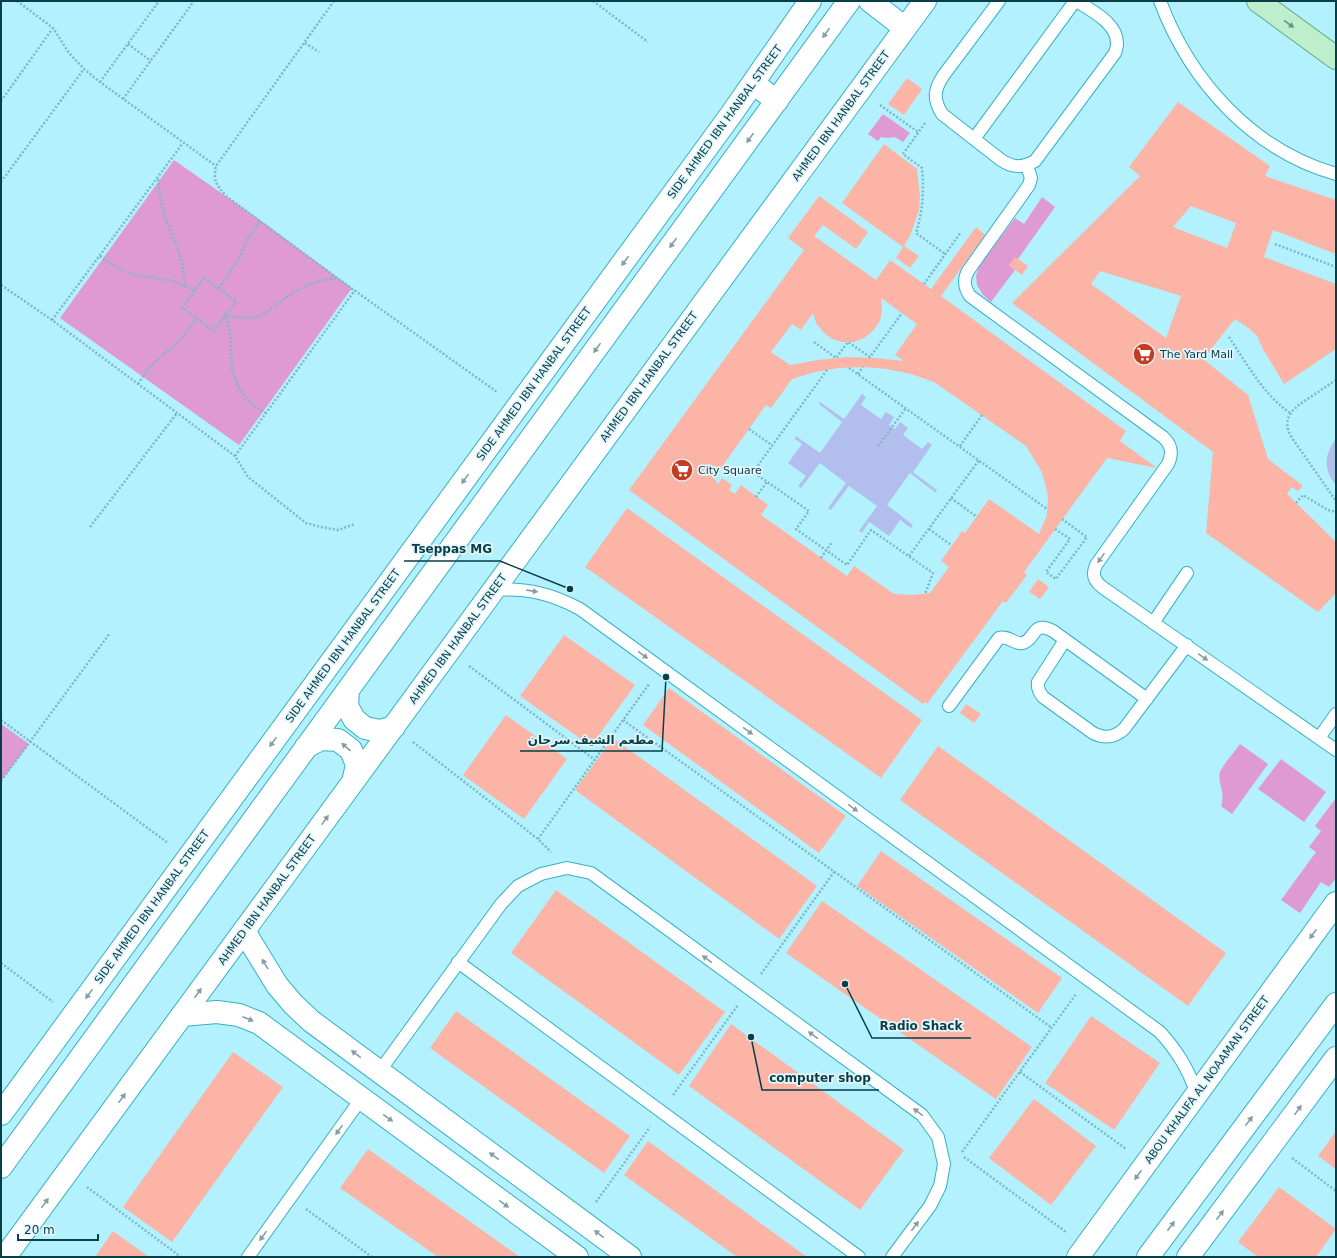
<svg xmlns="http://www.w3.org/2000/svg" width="1337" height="1258" font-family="'DejaVu Sans',Vazirmatn,sans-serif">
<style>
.green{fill:#df9ad3}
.water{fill:#b2bfee}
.building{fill:#fbb4a5;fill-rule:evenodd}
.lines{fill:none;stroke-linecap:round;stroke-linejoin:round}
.service-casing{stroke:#37b0c7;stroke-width:14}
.minor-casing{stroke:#37b0c7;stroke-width:24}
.tertiary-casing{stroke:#37b0c7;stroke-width:24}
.primary-casing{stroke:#62aa87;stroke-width:24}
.path{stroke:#7eb9c5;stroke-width:2.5;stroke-dasharray:2 2;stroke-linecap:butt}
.service{stroke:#fff;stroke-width:12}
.minor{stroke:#fff;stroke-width:22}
.tertiary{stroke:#fff;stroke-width:22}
.primary{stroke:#beefcc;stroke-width:22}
.oneway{fill:#64968a}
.oneway2{fill:#849ea3}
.labels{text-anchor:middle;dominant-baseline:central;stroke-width:3.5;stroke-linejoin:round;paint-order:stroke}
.street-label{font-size:11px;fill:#093e47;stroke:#e2f6fb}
.poi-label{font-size:11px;fill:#093e47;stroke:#e2f6fb;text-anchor:start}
.leader{fill:none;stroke:#093e47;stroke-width:1.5}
.callout-dot{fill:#093e47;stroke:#e2f6fb;stroke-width:1.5}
.callout-label{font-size:12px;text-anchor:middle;font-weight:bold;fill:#093e47;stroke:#e2f6fb;stroke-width:3.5;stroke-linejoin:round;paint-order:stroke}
</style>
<rect width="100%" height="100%" fill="#b3f1ff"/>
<path class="green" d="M883,114L910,133L903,142L895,137L888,138L881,137L878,141L868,134Z
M174,160L260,220L352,288L239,445L60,318Z
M1042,197L1055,207L1018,259L1009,265L1015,270L991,302L983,295L977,285L976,276L979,266L1015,218L1024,224Z
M1,724L29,744L1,781Z
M1240,744L1268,764L1232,814L1221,806C1226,791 1217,784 1220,772C1222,766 1236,750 1240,744Z
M1281,759L1326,792L1304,822L1258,789Z
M1336,798V878L1329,887L1321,882L1300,913L1281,900L1316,852L1309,847L1321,831L1315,826Z"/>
<path class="water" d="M862,394L866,397L861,405L881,419L886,412L894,417L889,425L895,429L900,422L908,428L903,435L922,449L928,442L932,445L913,472L937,490L936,493L910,473L887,505L913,525L911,528L900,520L889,536L869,522L862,533L859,531L877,506L849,486L831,510L828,508L846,483L820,463L801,488L798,486L806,476L788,463L802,444L795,439L796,436L820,453L842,422L819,404L820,402L844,419Z
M1336,439V485C1323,470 1324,454 1336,439Z"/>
<path class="building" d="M907,78L922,89L904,115L888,104Z
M1178,102L1270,166L1265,176L1336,200V254L1273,230L1264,257L1336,284V349L1284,384L1263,349L1257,336L1251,330L1235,319L1203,359L1248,395L1268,459L1302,485V487L1298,491L1292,487L1287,494L1336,542V593L1318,612L1206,533L1213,452L1012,303L1140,176L1129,167ZM1191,206L1236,223L1227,248L1173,227ZM1100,271L1181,296L1166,338L1091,284Z
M884,144L917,169L920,197L919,210L910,236L904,246L919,256L910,268L896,258L903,247L842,203Z
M819,196L868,232L856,249L823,225L814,236L876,280L890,260L931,289L976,227L985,235L941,296L1126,431L1120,441L1157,468L1107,458L1024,572L1027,575L1006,603L1003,601L927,704L925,702L923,704L629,490L804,250L788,238ZM881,298L917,324L895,355L904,361L876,358L847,357L818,360L790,365L771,352L792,324L801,330L813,313L816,323L823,332L832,339L842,342H854L864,338L873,331L880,321L882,310ZM863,367L887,369L911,374L934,382L1026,446L1042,472L1048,496L1047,515L1039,534L989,499L965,533L962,531L941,561L949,567L930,593L912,595L894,594L854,566L847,576L761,515L768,505L741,485L735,494L729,490L732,485L722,478L718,484L714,478L766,405L771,408L792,379L815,372L839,368Z
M1015,257L1028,266L1022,275L1009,265Z
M627,508L922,720L881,778L585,567Z
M1038,579L1049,587L1040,599L1029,592Z
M564,635L635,685L591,746L520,696Z
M669,688L846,816L819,853L643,725Z
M966,704L981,714L974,723L960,713Z
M506,715L567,759L524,819L463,775Z
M613,738L817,886L779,939L575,790Z
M938,746L1226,953L1188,1006L900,800Z
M881,851L1062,978L1038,1013L857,886Z
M556,890L725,1012L679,1075L511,953Z
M822,901L1032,1047L996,1099L786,953Z
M456,1011L630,1136L604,1173L430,1048Z
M1091,1016L1160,1063L1114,1130L1045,1083Z
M731,1024L904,1150L860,1210L689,1086Z
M233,1052L283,1087L172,1242L123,1207Z
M1034,1099L1096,1146L1051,1205L989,1158Z
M1336,1131V1169L1318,1156Z
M648,1141L807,1257H737L624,1175Z
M368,1149L520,1257H438L340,1188Z
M1279,1187L1336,1229L1316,1257H1258L1238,1242Z
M113,1231L149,1257H95Z"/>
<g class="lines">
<g class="service-casing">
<path id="service" d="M999,1L943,76C934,90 933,99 942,114L1001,160C1013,168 1022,168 1035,161L1115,53C1116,50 1117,47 1117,44C1118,23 1091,11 1077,1
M1160,1C1190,81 1252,150 1336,174
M974,139L1075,1
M1027,166L1031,178L1029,185L968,271C963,280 964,287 970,296L1163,437C1172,445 1173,453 1168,464L1096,565C1092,574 1094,581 1102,587L1336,750
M493,590C527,588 550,593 580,609L1160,1032C1178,1052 1188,1069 1197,1094
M1153,623L1187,573
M1065,640L1038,682C1037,688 1039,692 1043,697L1093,733C1105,739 1114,738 1124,729L1187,645
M949,706L999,638C1009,635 1014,645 1023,643C1036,639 1032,620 1053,631L1147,699
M1319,738L1336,714
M458,962L859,1257
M379,1072L501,904L518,886L541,874L567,868L591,873L922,1115L938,1137L944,1164L940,1186L930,1206L892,1257
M248,1257L361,1099"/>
</g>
<g class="minor-casing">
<path id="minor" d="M244,931L277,985L293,1004L311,1021L630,1257
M182,1015L217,1012L239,1015L259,1023L577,1257
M1,1114L730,116L810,1
M1188,1257L1336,1058"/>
</g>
<g class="tertiary-casing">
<path id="tertiary" d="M870,1L905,28
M754,84L777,101
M348,691L347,706L354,719L365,728L380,731L394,727
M306,747L321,739L338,740L351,750L357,765L353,782
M1,1167L849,1
M5,1257L925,1
M1078,1257L1336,903
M1148,1257L1336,1004"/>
</g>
<g class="primary-casing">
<path id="primary" d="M1258,1L1336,58"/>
</g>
<path class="path" d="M17,1L53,28L69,53L84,69L100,82L216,166
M334,1L216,166C213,181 216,184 226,196L337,278L497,392
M593,1L648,42
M305,43L319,52
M128,44L151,61
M100,82L159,1
M123,99L194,1
M1,101L53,28
M880,105L918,132
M925,123L903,154L922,168C924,191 923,211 916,233L945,254
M158,179L160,197L164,215L178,249L183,267L185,285
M1,182L84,69
M1275,244L1336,267
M100,256L111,264L123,271L137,275L174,281L195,291
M204,278L236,301L214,331L182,308Z
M924,284L961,232
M1,285L52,320L235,456L248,477L306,523L321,527L338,530L355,524
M219,288L240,257L246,242L260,220
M52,320L183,143
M1229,337C1247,364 1263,394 1290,413
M814,342L836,358L848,342L870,357L902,313
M849,368L1047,509
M827,370L753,472L809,511L796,529L847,565L871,530L933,573L925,594
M858,374L863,367
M1336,380C1328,385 1320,391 1312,396C1295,407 1279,417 1292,438L1336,501
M138,384L148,369L160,357L174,346L186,333L196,318
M266,413L250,403L239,388L232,370L230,333L225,315C268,325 266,307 298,290C310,283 323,280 337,278
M749,429L773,446
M878,446L906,408
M960,446L982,415
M235,456L355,290
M756,497L767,482
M951,498L977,517
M1296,503L1303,495L1328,510L1336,512
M1062,519L1088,538
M90,527L177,413
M929,529L951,545
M1055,529L1070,539L1046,572L1056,579L1087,537
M909,556L979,460
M821,558L832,542
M469,666L595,760
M1,720L168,843
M623,720L1052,1028
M413,742L538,839L551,852
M1,781L110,633
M538,839L649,684
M1,963L53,1002
M761,974L834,872
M1020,1072L1126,1149
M673,1095L738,1005
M962,1152L1076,994
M964,1157L1066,1232
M1292,1158L1336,1191
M87,1187L181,1257
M596,1202L650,1127
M306,1209L372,1257"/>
<use href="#service" class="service"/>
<use href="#minor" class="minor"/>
<use href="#tertiary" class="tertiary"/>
<use href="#primary" class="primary"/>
</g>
<defs><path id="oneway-solid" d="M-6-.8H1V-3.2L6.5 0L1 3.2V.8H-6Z"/></defs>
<use class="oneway" href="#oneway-solid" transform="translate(1289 24) rotate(36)"/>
<g class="oneway2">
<use href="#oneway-solid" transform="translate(826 33) rotate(126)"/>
<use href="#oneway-solid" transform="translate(750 138) rotate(126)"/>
<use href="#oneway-solid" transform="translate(673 243) rotate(126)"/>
<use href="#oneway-solid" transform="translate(625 261) rotate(126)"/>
<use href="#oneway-solid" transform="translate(597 348) rotate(126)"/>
<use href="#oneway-solid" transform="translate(465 479) rotate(126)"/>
<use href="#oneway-solid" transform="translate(1101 558) rotate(125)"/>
<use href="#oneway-solid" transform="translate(532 591) rotate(9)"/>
<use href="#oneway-solid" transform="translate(643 655) rotate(36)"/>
<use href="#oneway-solid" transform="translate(1203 657) rotate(35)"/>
<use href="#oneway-solid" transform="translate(748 731) rotate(36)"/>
<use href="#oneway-solid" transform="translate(273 742) rotate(126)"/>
<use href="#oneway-solid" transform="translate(346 747) rotate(-139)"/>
<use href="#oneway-solid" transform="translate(853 808) rotate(36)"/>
<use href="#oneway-solid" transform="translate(325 820) rotate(-54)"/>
<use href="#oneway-solid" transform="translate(1313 934) rotate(126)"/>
<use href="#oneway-solid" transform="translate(707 959) rotate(-144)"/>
<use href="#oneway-solid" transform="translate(265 964) rotate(-121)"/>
<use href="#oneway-solid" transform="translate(198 993) rotate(-54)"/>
<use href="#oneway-solid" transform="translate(89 994) rotate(126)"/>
<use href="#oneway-solid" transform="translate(248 1019) rotate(21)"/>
<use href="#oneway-solid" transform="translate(813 1035) rotate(-144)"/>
<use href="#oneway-solid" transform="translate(356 1054) rotate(-143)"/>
<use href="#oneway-solid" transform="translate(122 1098) rotate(-54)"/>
<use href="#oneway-solid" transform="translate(1298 1110) rotate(-54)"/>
<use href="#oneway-solid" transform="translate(918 1112) rotate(-142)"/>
<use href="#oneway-solid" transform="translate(388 1118) rotate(36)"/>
<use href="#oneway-solid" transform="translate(1249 1121) rotate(-53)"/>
<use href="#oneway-solid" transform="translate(339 1130) rotate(125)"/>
<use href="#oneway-solid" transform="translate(494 1156) rotate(-144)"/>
<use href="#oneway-solid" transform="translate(1138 1175) rotate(126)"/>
<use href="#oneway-solid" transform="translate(45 1203) rotate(-54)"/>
<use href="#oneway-solid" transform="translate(504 1204) rotate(36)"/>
<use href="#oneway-solid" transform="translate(1220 1215) rotate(-53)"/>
<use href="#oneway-solid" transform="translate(915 1226) rotate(-53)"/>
<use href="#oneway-solid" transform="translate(1171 1226) rotate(-53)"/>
<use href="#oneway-solid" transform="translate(599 1234) rotate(-143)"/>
<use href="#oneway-solid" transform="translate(263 1236) rotate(126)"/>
</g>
<defs>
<g id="supermarket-disc" transform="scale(1.15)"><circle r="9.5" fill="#c63b21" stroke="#e2f6fb"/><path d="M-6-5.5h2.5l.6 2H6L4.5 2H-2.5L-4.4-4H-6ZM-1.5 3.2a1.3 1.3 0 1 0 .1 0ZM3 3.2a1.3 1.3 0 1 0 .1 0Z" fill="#fff"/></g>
</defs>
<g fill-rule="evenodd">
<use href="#supermarket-disc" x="1144" y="354"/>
<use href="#supermarket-disc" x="682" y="470"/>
</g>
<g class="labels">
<g class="street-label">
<text transform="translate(841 116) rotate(-54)">AHMED IBN HANBAL STREET</text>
<text transform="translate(725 122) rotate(-54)">SIDE AHMED IBN HANBAL STREET</text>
<text transform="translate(649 377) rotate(-54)">AHMED IBN HANBAL STREET</text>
<text transform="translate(534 384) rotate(-54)">SIDE AHMED IBN HANBAL STREET</text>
<text transform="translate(458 639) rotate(-54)">AHMED IBN HANBAL STREET</text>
<text transform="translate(343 646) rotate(-54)">SIDE AHMED IBN HANBAL STREET</text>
<text transform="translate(267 900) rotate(-54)">AHMED IBN HANBAL STREET</text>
<text transform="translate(152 907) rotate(-54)">SIDE AHMED IBN HANBAL STREET</text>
<text transform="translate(1207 1080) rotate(-54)">ABOU KHALIFA AL NOAAMAN STREET</text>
</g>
<g class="poi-label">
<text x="1160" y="354">The Yard Mall</text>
<text x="698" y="470">City Square</text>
</g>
</g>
<path class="leader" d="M570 589L500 561H404M666 677L662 751H520M845 984L872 1038H971M751 1037L762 1090H879"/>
<g class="callout-dot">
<circle cx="570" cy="589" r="4"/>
<circle cx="666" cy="677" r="4"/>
<circle cx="845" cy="984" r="4"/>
<circle cx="751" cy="1037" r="4"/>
</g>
<g class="callout-label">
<text x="452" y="553">Tseppas MG</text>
<text x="591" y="744">مطعم الشيف سرحان</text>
<text x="921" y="1030">Radio Shack</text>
<text x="820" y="1082">computer shop</text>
</g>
<rect width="1337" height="1258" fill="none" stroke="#093e47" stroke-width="4"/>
<path d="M18 1234v6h80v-6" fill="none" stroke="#093e47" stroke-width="2"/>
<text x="24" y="1234" font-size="12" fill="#093e47" stroke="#e2f6fb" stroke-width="3" paint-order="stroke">20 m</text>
</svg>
